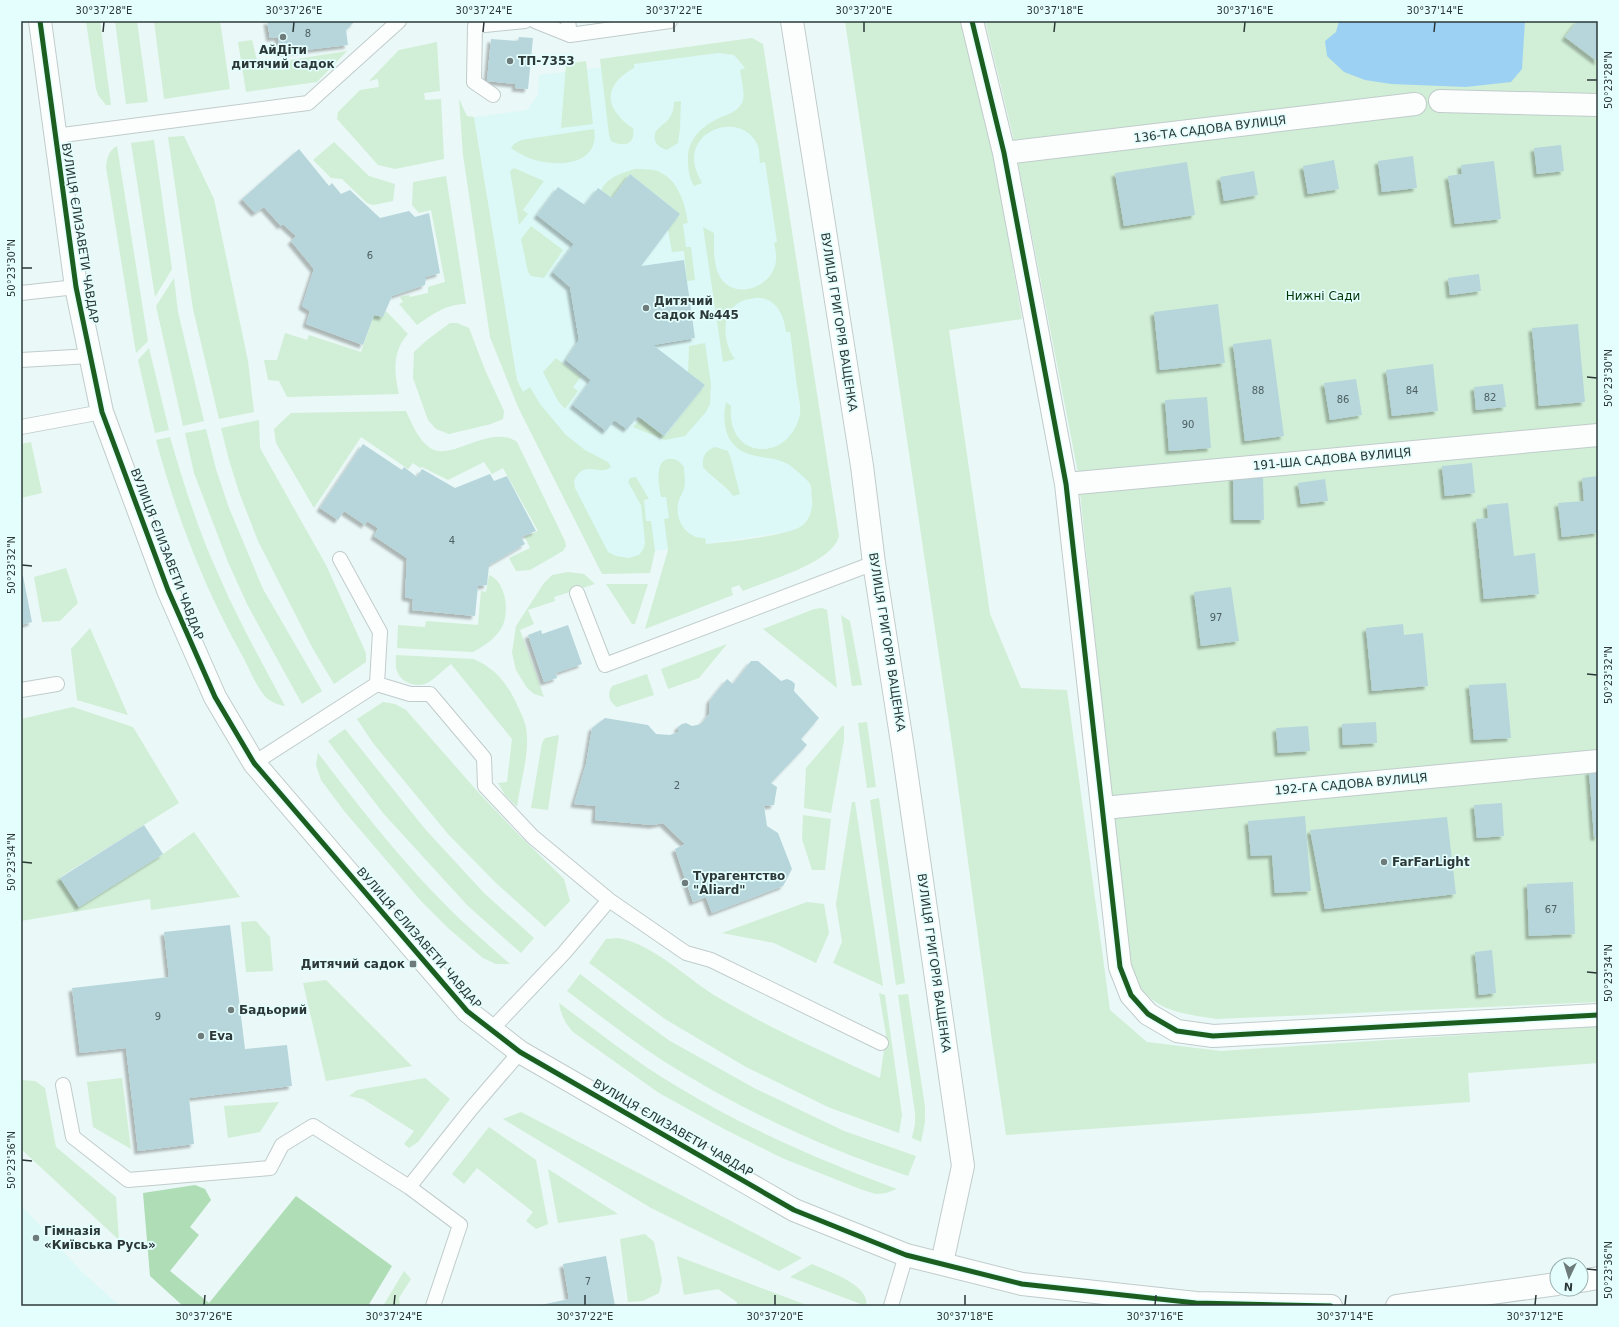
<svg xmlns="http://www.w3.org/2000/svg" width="1619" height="1327" font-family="'DejaVu Sans',sans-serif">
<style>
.built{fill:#dcf9f8}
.green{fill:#d0efd6}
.forest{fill:#aeddb6}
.water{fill:#9dd1f4}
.building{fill:#b6d6dc;filter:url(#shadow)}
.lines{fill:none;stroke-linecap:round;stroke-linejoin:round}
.lane-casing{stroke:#c0cccb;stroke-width:16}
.street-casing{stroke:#c0cccb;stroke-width:24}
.secondary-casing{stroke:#c0cccb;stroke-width:24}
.lane{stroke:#fcfefe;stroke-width:14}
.street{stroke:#fcfefe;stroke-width:22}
.secondary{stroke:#fcfefe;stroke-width:22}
.cycleway-casing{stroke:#e4fefd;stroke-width:8}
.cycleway{stroke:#1b5e20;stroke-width:5}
.ticks{fill:none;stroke:#2c3838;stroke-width:1.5}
.poi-dot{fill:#6e7b7b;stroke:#e4fefd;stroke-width:1.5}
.labels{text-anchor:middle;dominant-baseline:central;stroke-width:3.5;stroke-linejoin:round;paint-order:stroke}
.number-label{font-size:10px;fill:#4e6061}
.poi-label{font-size:12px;font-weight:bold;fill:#2c3838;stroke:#e4fefd;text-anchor:start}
.street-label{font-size:12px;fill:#2c3838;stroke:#e4fefd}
.park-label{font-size:12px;fill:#003506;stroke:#e4fefd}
.neatline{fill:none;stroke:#2c3838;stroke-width:1.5}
.ticks-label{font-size:10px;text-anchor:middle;fill:#2c3838}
</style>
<defs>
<filter id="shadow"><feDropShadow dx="-3.5" dy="3.5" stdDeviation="1" flood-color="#0004"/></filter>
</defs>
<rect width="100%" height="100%" fill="#eaf8f7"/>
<path class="built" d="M718,53L734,55L745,68L765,162L784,285L813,508L804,525L788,532L647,552L638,564L601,556L517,380L474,117L527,110L538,95L539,75Z
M21,1205L81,1271L120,1306H21Z"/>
<path class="green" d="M86,21H100L111,105H106L98,95L96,89Z
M115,21H137L148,102L126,104Z
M154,21H220L230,89L164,99Z
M845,21H961L992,144L1022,319L949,330L990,614L1021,688L1067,690L1110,1010L1147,1042L1221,1051L1598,1026V1063L1468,1073L1470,1102L1006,1135L992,1041L955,764Z
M985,21H1598V1002L1217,1019C1190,1015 1158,1012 1141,988C1135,980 1132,969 1128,960L1078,473L1012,132Z
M752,38L763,44L839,536C833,563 766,581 743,591L739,585L731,588L733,595L645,629L668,550L664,519L669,518L666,497H661C659,486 654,462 668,459C676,458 679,461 684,467C684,474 686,482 684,489C682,494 679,498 678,504C675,521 687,539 705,538L706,544C725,542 793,536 804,524C810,518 813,508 812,499C811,495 812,488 810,484C807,479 797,471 792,467C776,454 752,461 736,447C723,435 723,417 726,402L731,406C726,461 790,463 800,414C801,408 799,400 798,393C795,373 793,353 790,332H786C784,315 776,296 755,298C750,299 745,299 740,302C720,312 723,344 735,359L723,362L703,227L714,233C714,246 713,260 718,273C731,304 778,287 776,256C776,252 775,247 774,243L777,242L765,162L760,163C759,157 760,149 757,144C743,114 694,126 694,159C694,167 698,175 702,183L694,186C689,178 688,169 688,159C687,140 702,126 719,118C728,114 736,113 742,103C746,95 741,79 740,70L745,68L734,55L718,53L634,64V68C615,78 601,96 619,116C623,121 627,125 633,128C636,144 624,148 611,141L609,135L600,59Z
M252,40L258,65L347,51L317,82L246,92L238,42Z
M437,42L440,91L424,93L425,100L441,99L444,159L395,169L378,165L337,119L338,112L360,90L379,87L378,79L369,81L399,50Z
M586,61L593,124L561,128L566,64Z
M459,99L467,116L474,117L517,380L523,392L530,387L540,404L566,435L585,450L608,462L611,467C600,477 584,458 574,481L575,488L608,552L616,556L629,558L639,555L644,548L645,542L641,505L628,482L630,478L636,477L649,499L644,500L646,521H651L655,551L650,573L602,574L518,407L490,337L463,155Z
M681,101L680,129L678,143L667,150C662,148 657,147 655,140C652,128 665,126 670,117C673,112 674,108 674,102Z
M594,129C600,162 564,167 539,161C529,159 520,154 511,148L514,144L521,140Z
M184,136L214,199L248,361L254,412L219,419L193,309L168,137Z
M154,140L172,269L155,297L131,143Z
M334,142L369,176L395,184L393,201L373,205L367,203L342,179L331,178L313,160Z
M117,146L148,341L136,353L106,167C107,158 109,150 117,146Z
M514,168L544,181L523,210L528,214L519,225L510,171Z
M635,169C641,169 648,169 654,170C677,176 685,202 688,223L683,224L686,247H691L695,280L687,281L684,251L672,252L668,230L680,214L630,174L612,198L601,190C608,177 621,173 635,169Z
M446,176L466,304C446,304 433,314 417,325L399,304L403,302L400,297L409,295L410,297L428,293V287L445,282L431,210L419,213L412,205L413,182Z
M531,226L563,250L544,278L531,276L528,272L521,239Z
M174,278L178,312L204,421L183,426L156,306Z
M386,311L408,334C392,351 394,373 399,394L287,397L279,381L268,380L264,360H277L285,333L307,340L309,335L361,352L374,315L383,317Z
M450,323H457L469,328L485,370L504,411L503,419L491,424L449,434L436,429L428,420L413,378L414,352L427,340Z
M705,343L711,384L710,404L706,412L685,436L665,440L633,427L641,418L665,436L705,385L688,372L689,346Z
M149,348L169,430L155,433L138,360Z
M556,358L581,377L573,387L578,391L565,409L558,401L543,372Z
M406,411C412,424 417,438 429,447C449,464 490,423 517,442L565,541L566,546L563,551L530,570L516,571L509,558L530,548L525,537L538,531L503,468L492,474L484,462L448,480L422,467L420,468L413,463L408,469L361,437L314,508L276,443L274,429L291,413Z
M259,420L260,448L326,565L366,653V662L334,684L313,649L258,541L239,492L229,460L221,428Z
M206,429L216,469L229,508L263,589L322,691L302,704L248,606L228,562L194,473L185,433Z
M170,437C184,485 199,533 220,578C239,622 263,664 285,706C278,705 268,701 264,695C255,684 249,668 242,655C204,588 176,514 156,440Z
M31,442L42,493L21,498V444Z
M715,447L728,451L731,459L740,494L733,496C725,484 712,478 703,467C702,456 705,451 715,447Z
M66,568L78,603L60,621L42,622L34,577Z
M568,572L584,574L595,584L554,597L555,601L528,610L534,624L520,630L544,697L534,694L527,688L516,670L512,653L516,626L544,583L552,575Z
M489,575C506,582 509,610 503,625C497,638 484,646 473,652L397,648L398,625L425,627L426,621L478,625L481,591L486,592Z
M606,584H648L635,624H632Z
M822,608L827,610L837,688L763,629L814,609Z
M841,615L850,621L862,685L852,686Z
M90,628L128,715L77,700L71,649Z
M727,644L699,678L668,689L661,669Z
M396,655L473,659C496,668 509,686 518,707C523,717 527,726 527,737C528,760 520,784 517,807L505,795L498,783L507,782L512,739L451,664C444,669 437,677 429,682C418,689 401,683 397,671C395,666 396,660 396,655Z
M647,674L654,695L617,707C609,702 607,694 612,686Z
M383,702L395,704L406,710L478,792L520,836L564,879L570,901L545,927L496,883L448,834L373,743L357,719Z
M73,707L133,727L179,803L60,877L79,907L163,854L194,832L240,897L151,910L150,899L21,921V719Z
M867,722L876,787L867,788L858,723Z
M842,726H844V740L831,813L804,808L806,768Z
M345,729L425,829L484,893L534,938L521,953L468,906L383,813L328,741Z
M559,735L548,810L531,808L542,743L545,738Z
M318,753C354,800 391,848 432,891C456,917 483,940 510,964H496L483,958L448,928L421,901L345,812L321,780L316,765Z
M879,798L905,983L896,985L870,800Z
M852,802H855L883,986L833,963L842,942L836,904Z
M803,815L831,819L825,870H812L802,839Z
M807,902L824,904L829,933L816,963L774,943L722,933Z
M256,921L270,937L273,971L246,972L241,922Z
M618,938C654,944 688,980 719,998C771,1029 826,1053 880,1078L886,1035L879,993L885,995L902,1115L899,1133L828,1107L746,1067L665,1019L589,963L606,939Z
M580,974L631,1013L670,1041L756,1089L844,1131L916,1156L908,1176C823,1148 741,1110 665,1062C631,1040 599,1015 567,991Z
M326,980L412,1066L326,1081L303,983Z
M908,994L925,1107V1122L921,1142L912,1138L915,1124V1113L898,995Z
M559,1003C597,1031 633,1060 673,1084C744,1128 820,1160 897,1189L886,1193L876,1194L860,1189L782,1158L726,1130L659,1093L573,1032C565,1023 561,1015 559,1003Z
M122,1078L131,1149L93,1127L87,1082Z
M425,1078L450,1099L418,1142L409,1148L404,1144L414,1131L363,1099L349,1096L357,1090Z
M21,1080L35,1081L45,1088L56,1147L116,1197L119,1240L21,1149Z
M279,1102L260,1132L228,1138L224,1106Z
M521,1112L802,1258L779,1271L651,1208L503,1119Z
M489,1127L536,1160L548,1224L536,1229L526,1221L533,1212L477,1168L464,1184L452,1174Z
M548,1169L618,1214L558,1223Z
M645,1234L654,1242L662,1280L659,1293L643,1301L628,1302L620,1239Z
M677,1256L809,1306H737V1302L718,1289L684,1295Z
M812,1264C827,1271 871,1285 866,1306L790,1277Z
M404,1271L411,1279L399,1298L400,1306H383Z"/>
<path class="forest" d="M195,1185L205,1189L211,1200L190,1227L199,1235L170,1271L209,1303L296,1196L392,1266L368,1306H183L150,1276L143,1193Z"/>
<path class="water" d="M1339,21H1525L1522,69L1511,82L1466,87L1391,84L1365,80L1344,72L1327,56L1325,41L1336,32Z"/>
<path class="building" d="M267,21H355L346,30L348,45L280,53L278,37L270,38Z
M1577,21H1598V62L1565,37Z
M519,37L533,38L528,89L515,88L516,84L487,81L491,39L518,41Z
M1561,145L1564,171L1537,174L1534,148Z
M299,149L329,186L332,183L341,194L350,190L380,218L409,211L415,217L429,213L440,273L426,277L425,285L392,296L383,317L374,315L363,345L306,324L310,311L302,306L314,269L291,241L296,236L283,224L281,226L264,207L255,213L242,199Z
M1413,156L1417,188L1382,192L1378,161Z
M1334,160L1339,189L1308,194L1303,166Z
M1494,161L1501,219L1455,224L1448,176L1462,174L1461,165Z
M1187,162L1195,215L1124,226L1115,173Z
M1254,171L1258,195L1224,201L1220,177Z
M630,174L680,214L641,266L684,260L695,338L653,345L705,385L664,436L638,416L627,429L614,420L606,431L573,405L591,380L566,360L579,340L570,287L553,272L574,244L537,215L558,187L585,205L598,188L612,198Z
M1479,274L1481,291L1450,295L1448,278Z
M1218,304L1225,363L1160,370L1154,312Z
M1578,324L1585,402L1539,406L1532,328Z
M1271,339L1284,436L1245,441L1233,344Z
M1433,364L1438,411L1392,416L1386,370Z
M1356,379L1362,415L1330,420L1324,383Z
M1503,384L1506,407L1476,410L1474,387Z
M1207,397L1211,448L1169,451L1165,400Z
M363,444L402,470L404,467L417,477L422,469L455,488L490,474L494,481L507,476L536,531L521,537L525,544L489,565L487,585L478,586L475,616L412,610L413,599L405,597L407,558L374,536L378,528L367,521L365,525L344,511L338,520L320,508Z
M1472,463L1475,493L1445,496L1442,466Z
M1263,475L1264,520H1234L1233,476Z
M1598,476V533L1562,537L1558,503L1584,501L1582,478Z
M1325,479L1328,501L1301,504L1298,483Z
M1508,503L1514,556L1535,553L1539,594L1484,599L1476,519L1488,518L1487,505Z
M21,576H23L32,622L21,625Z
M1231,587L1239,641L1201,646L1194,592Z
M1403,624L1404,635L1423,633L1428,686L1372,691L1366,628Z
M568,625L582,664L556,673L557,678L544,682L528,635L541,630L542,634Z
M751,661H758L781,681L787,679L792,681L795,684L794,691L819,718L801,739L807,745L771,783L777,787L774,805L764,806L767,826L778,833L792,869L783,886L712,913L706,897L693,902L675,849L685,844L663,823L653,825L595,820L596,806L574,804L586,764L592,728L605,718L648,725L656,734L670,735L678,732V727L682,724L686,723L692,726L701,724L709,714L710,700L727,679L733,684Z
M1506,683L1511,738L1474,740L1469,685Z
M1376,722L1377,743L1343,745L1342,724Z
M1308,726L1310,751L1278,753L1276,728Z
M1589,771H1598V837H1594Z
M1502,803L1504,836L1477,838L1474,805Z
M1305,816L1311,891L1275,893L1272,855L1251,856L1248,821Z
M1447,817L1456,894L1325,909L1310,830Z
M144,825L163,854L79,907L60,878Z
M1573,882L1575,934L1529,936L1527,884Z
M230,925L245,1049L287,1045L292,1086L189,1098L194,1144L138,1151L126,1048L80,1053L72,988L169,977L164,932Z
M1492,950L1496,993L1479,995L1475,952Z
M606,1256L615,1306H536L569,1299L563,1264Z"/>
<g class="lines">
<g class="lane-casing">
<path id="lane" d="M535,21L570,35
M568,21L570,35L670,21
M493,95L474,82L475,26L525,21
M55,136L308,103L399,21
M21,293L76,287
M21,360L91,356
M21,427L102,412
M340,559L380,632L377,684
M577,593L605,665L874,563
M21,690L57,684
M254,763L377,684L410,694H430L484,758L485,786L533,837L609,900
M491,1030L564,953L609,900L686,953L711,960L881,1043
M63,1085L73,1137L128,1180L270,1168L282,1145L313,1126L409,1187
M433,1306L460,1225L409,1187L471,1109L520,1052
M891,1306L906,1255"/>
</g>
<g class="street-casing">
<path id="street" d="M792,21L862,466L874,563L903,749L963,1166L942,1263
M972,21L1004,153L1066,484L1120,967L1131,995L1148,1014L1177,1031L1213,1036L1598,1015
M1440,101L1598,105
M1004,153L1415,104
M1066,484L1598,435
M1103,808L1598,761"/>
</g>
<g class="secondary-casing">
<path id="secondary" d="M40,21L76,287L102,412L168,590L215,697L254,763L467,1011L520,1052L794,1210L906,1255L1022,1284L1196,1303L1331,1306
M1581,1281L1598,1278
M1397,1306L1557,1284"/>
</g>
<use href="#lane" class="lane"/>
<use href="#street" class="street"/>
<use href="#secondary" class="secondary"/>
<g class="cycleway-casing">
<path id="cycleway" d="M40,21L76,287L102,412L168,590L215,697L254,763L467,1011L520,1052L794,1210L906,1255L1022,1284L1196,1303L1331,1306
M972,21L1004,153L1066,484L1120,967L1131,995L1148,1014L1177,1031L1213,1036L1598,1015"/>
</g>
<use href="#cycleway" class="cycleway"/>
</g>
<path class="ticks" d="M103,32L104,22M293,32L294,22M483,32L484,22M674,32V22M864,32V22M1054,32L1055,22M1244,32L1245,22M1434,32L1435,22M1587,80H1597M22,268H32M1587,377L1597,378M22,565L32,566M1587,674L1597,675M22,862L32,863M1587,972L1597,973M22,1160L32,1161M1587,1269L1597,1270M204,1305L205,1295M394,1305L395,1295M585,1305V1295M775,1305V1295M965,1305V1295M1155,1305L1156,1295M1345,1305L1346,1295M1535,1305L1536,1295"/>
<g class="poi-dot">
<circle cx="283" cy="37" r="4"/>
<circle cx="510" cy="61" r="4"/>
<circle cx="646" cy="308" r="4"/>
<circle cx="1384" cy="862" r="4"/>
<circle cx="685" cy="883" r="4"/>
<rect x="409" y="960" width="8" height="8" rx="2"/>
<circle cx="231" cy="1010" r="4"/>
<circle cx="201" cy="1036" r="4"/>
<circle cx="36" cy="1238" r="4"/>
</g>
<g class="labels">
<g class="number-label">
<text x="308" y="33">8</text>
<text x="370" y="255">6</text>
<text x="1258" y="390">88</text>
<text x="1412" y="390">84</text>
<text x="1490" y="397">82</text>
<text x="1343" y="399">86</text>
<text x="1188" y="424">90</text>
<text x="452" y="540">4</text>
<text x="1216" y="617">97</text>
<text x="677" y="785">2</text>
<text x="1551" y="909">67</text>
<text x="158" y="1016">9</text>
<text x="588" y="1281">7</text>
</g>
<g class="poi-label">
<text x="283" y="50" text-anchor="middle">АйДіти<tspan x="283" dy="14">дитячий садок</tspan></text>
<text x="518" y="61">ТП-7353</text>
<text x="654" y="301">Дитячий<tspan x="654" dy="14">садок №445</tspan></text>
<text x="1392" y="862">FarFarLight</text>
<text x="693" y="876">Турагентство<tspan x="693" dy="14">"Aliard"</tspan></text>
<text x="405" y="964" text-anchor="end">Дитячий садок</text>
<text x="239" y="1010">Бадьорий</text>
<text x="209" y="1036">Eva</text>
<text x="44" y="1231">Гімназія<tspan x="44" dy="14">«Київська Русь»</tspan></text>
</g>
<g class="street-label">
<text transform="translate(1210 129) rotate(-7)">136-ТА САДОВА ВУЛИЦЯ</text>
<text transform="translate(80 233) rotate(81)">ВУЛИЦЯ ЄЛИЗАВЕТИ ЧАВДАР</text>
<text transform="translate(839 322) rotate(81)">ВУЛИЦЯ ГРИГОРІЯ ВАЩЕНКА</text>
<text transform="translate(1332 459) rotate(-5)">191-ША САДОВА ВУЛИЦЯ</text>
<text transform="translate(167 554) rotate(69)">ВУЛИЦЯ ЄЛИЗАВЕТИ ЧАВДАР</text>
<text transform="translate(887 642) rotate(81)">ВУЛИЦЯ ГРИГОРІЯ ВАЩЕНКА</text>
<text transform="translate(1351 784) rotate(-5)">192-ГА САДОВА ВУЛИЦЯ</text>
<text transform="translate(419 938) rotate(49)">ВУЛИЦЯ ЄЛИЗАВЕТИ ЧАВДАР</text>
<text transform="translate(934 963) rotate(82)">ВУЛИЦЯ ГРИГОРІЯ ВАЩЕНКА</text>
<text transform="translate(673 1128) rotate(30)">ВУЛИЦЯ ЄЛИЗАВЕТИ ЧАВДАР</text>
</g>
<g class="park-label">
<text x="1323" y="296">Нижні Сади</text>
</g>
</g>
<rect width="1619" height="1327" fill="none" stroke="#e4fefd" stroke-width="44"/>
<g transform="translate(1569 1277) rotate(184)"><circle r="19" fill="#e4fefd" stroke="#9aafae"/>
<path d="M0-3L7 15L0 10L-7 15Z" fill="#6e7b7b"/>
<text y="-6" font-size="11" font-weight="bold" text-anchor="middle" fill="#2c3838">N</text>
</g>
<rect x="22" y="22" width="1575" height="1283" class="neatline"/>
<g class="ticks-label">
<text x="104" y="14">30°37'28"E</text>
<text x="294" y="14">30°37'26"E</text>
<text x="484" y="14">30°37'24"E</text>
<text x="674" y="14">30°37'22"E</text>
<text x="864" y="14">30°37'20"E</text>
<text x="1055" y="14">30°37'18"E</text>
<text x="1245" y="14">30°37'16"E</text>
<text x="1435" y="14">30°37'14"E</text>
<text transform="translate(1608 80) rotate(-90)" y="4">50°23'28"N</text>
<text transform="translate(11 268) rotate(-90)" y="4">50°23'30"N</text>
<text transform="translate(1608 378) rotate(-90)" y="4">50°23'30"N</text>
<text transform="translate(11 565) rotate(-90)" y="4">50°23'32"N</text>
<text transform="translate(1608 675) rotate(-90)" y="4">50°23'32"N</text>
<text transform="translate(11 862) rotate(-90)" y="4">50°23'34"N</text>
<text transform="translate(1608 973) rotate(-90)" y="4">50°23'34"N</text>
<text transform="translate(11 1160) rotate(-90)" y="4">50°23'36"N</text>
<text transform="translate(1608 1270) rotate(-90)" y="4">50°23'36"N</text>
<text x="204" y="1320">30°37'26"E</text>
<text x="394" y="1320">30°37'24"E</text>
<text x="585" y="1320">30°37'22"E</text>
<text x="775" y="1320">30°37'20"E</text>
<text x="965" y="1320">30°37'18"E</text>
<text x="1155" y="1320">30°37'16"E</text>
<text x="1345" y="1320">30°37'14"E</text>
<text x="1535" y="1320">30°37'12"E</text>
</g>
</svg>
